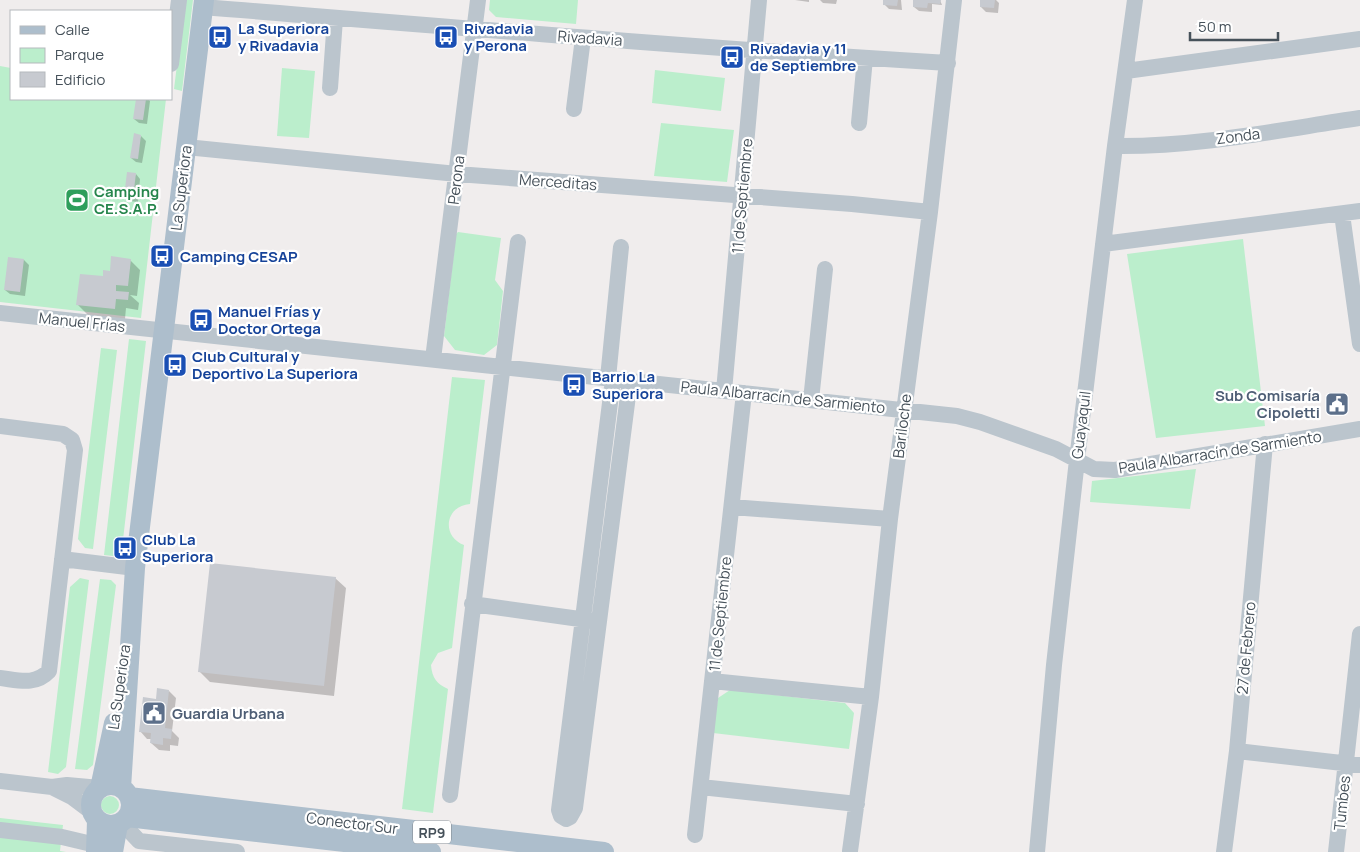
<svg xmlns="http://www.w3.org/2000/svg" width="1360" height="852" font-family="Manrope,sans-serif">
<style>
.green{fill:#bec}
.shadow{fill:#0003}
.building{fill:#c7cad0}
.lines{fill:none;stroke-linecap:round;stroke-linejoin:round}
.minor{stroke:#bbc5cd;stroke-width:16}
.major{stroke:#adbecc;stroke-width:20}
.labels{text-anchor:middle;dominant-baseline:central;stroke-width:4.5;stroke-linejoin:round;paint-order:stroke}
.shield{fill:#fff;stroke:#7e858c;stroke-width:1}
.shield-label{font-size:14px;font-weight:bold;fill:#46515a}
.transit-label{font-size:15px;font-weight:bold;fill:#164399;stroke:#fff;text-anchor:start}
.street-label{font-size:15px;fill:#46515a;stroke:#fff}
.leisure-label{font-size:15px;font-weight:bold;fill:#27864d;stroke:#fff;text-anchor:start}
.service-label{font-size:15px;font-weight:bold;fill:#4e5e75;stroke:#fff;text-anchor:end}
</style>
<rect width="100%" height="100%" fill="#f0eded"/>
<path class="green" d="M185,0H193L182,91L174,89Z
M490,0H578L576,24L496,17L489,10Z
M0,66L11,68V99H166L141,318L0,302Z
M282,68L315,71L309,138L277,136Z
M655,70L725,78L721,111L652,103Z
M661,123L734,130L727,182L654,176Z
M458,232L501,238L495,280L503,291L497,345L484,355L455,350L444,336L456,234Z
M1243,239L1265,426L1156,438L1127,254Z
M129,339L146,341L121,557L104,555Z
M101,348L117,350L93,549L85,548L78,539Z
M452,377L485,380L470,504C445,506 441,536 464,545L452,648L438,653L431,665C432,678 437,684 448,689L433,813L402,809Z
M1196,469L1190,509L1090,502L1092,481Z
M80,578L89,580L66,767L58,774L48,772L70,587Z
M100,579L111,580L116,585L93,765L87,770L75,769Z
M730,690L845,703L854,713L849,749L713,733L718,698Z
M101 805a9 9 0 1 1 18 0a9 9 0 1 1-18 0Z
M0,818L63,825L60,851L66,852H0Z"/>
<path class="shadow" d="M795,0H809V2Z
M820,0H837L836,4L823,3Z
M884,0H901L902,10L889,9L884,4Z
M914,0H940L942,5L932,4V12L919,11L914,7Z
M982,0H996L999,3L998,13L986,12L981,7Z
M137,99H148L150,101L147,124L139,123L134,119Z
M141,136L146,141L142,163L136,162L131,158Z
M136,174L140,179L138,202L130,201L126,196Z
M9,258L24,260L29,265L25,296L10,294L5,290Z
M130,260L140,270L137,296L130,295L139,303L138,310L126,308L125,319L88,315L78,305L104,278Z
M335,578L346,588L334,696L210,682L200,672Z
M169,691L176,698L172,731L179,738L178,746L170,745V751L159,750L151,743L152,739H147L140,731L157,700Z"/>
<path class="building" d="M883,0H898L897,6L883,5Z
M913,0H941L940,4L928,3L927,8L913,7Z
M980,0H995L994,8L980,7Z
M136,99H146L143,120L133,119Z
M134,133L141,135L138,159L130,158Z
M127,172L136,173L133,198L124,197Z
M111,256L131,259L128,286L116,285V291L129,292L128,300L116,299L115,309L76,305L80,274L103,276V270L110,271Z
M8,257L24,259L20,292L4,290Z
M210,563L336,577L324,686L198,672Z
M157,688L169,690L165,728L172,729L171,739L163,738V745L150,743L151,733L139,732L143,697L156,699Z"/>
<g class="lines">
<path class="minor" d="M203,7C451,27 699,48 948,63
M171,64L179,0
M1126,71L1360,39
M330,88L335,19
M574,109L583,38
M859,123L865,58
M1115,146C1197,147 1279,130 1360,118
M186,147L457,174L852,204L930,212
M1342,214L1360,344
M1103,244L1360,211
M0,313L957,416L980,422L1056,449L1094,469L1115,470L1360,429
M433,359L478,0
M608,378L621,247
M613,379L559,810L561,816L566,819L570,817L575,808L630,380
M724,391L759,0
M811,400L825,269
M0,426L63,434L72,440L75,450L49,671C35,686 18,680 0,678
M732,507L890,519
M62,559L135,568
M472,604L594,621
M712,681L871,697
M1237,751L1360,765
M0,781L52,787L67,785L100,788
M701,787L857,804
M54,788L72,797L92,812
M450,795L518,242
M121,822L139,841L237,852
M0,830L62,837L96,845
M695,835L744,393
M850,851L871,697L890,519L930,212L954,0
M1037,852L1054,665L1077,460L1115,146L1135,0
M1224,852L1237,751L1265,444
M1336,852L1360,634"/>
<path class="major" d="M91 805a20 20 0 1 1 40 0a20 20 0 1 1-40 0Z
M100,788L114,723
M121,788L135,568L204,0
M129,797L604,852
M127,817L431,852
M96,852L97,820
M113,852L118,824"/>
</g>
<defs>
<g id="bus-square" transform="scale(1.25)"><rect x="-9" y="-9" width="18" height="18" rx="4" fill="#1a4fb4" stroke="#fff"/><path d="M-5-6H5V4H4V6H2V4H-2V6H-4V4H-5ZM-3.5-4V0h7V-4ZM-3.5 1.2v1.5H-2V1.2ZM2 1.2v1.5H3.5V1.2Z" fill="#fff"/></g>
<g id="stadium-square" transform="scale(1.25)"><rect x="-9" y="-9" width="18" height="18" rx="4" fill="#2e9e5b" stroke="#fff"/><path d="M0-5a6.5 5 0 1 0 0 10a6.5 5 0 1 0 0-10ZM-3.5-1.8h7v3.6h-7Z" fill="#fff"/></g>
<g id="civic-square" transform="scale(1.25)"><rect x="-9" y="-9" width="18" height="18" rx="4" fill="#5c6f8a" stroke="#fff"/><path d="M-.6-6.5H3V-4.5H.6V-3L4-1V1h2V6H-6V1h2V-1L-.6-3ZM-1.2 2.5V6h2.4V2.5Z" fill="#fff"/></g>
</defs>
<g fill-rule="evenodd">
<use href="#bus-square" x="220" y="37"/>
<use href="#bus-square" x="446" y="37"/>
<use href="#bus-square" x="732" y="57"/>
<use href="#stadium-square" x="77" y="200"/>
<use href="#bus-square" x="162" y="256"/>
<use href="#bus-square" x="201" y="320"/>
<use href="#bus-square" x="175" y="365"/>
<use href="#bus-square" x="574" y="385"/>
<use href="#civic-square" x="1337" y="404"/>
<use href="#bus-square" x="125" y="548"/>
<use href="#civic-square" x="154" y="713"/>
</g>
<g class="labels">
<rect class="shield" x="413" y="820.5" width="38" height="23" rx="4"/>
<g class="shield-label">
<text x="432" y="832">RP9</text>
</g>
<g class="transit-label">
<text x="238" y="28">La Superiora<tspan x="238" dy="17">y Rivadavia</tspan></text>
<text x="464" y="28">Rivadavia<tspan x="464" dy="17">y Perona</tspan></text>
<text x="750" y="48">Rivadavia y 11<tspan x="750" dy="17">de Septiembre</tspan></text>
<text x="180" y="256">Camping CESAP</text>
<text x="218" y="311">Manuel Frías y<tspan x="218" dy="17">Doctor Ortega</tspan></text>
<text x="192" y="356">Club Cultural y<tspan x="192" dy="17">Deportivo La Superiora</tspan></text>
<text x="592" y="376">Barrio La<tspan x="592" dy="17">Superiora</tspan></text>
<text x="142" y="539">Club La<tspan x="142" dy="17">Superiora</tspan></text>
</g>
<g class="street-label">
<text transform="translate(590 38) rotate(4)">Rivadavia</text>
<text transform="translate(1238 136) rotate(-7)">Zonda</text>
<text transform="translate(456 180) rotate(-83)">Perona</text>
<text transform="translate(558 182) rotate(4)">Merceditas</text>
<text transform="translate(181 188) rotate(-83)">La Superiora</text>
<text transform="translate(742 196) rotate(-85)">11 de Septiembre</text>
<text transform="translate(82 322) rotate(6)">Manuel Frías</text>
<text transform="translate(783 397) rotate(6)">Paula Albarracín de Sarmiento</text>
<text transform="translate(1081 425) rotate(-83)">Guayaquil</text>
<text transform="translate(902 426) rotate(-83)">Bariloche</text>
<text transform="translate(1220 452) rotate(-9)">Paula Albarracín de Sarmiento</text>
<text transform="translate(720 614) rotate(-84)">11 de Septiembre</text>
<text transform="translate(1246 648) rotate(-85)">27 de Febrero</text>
<text transform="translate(119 687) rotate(-82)">La Superiora</text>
<text transform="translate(1342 803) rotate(-84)">Tumbes</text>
<text transform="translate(352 823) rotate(7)">Conector Sur</text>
</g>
<g class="leisure-label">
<text x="94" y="191">Camping<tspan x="94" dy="17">CE.S.A.P.</tspan></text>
</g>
<g class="service-label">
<text x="1320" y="395">Sub Comisaría<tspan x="1320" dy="17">Cipoletti</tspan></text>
<text x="172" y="713" text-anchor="start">Guardia Urbana</text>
</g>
</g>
<rect x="10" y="10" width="162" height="90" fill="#ffffff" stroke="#b5b9bd"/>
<rect x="20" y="26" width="25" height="8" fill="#adbecc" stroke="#b5b9bd"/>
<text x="55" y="35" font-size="15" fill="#46515a">Calle</text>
<rect x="20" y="48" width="25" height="15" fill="#bbeecc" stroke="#b5b9bd"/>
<text x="55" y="60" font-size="15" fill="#46515a">Parque</text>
<rect x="20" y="72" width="25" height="15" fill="#c7cad0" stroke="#b5b9bd"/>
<text x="55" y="85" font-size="15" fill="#46515a">Edificio</text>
<path d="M1190 32v8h88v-8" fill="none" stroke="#46515a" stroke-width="2.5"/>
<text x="1198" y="32" font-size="15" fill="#46515a" stroke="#ffffff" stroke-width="4" paint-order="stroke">50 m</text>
</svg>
